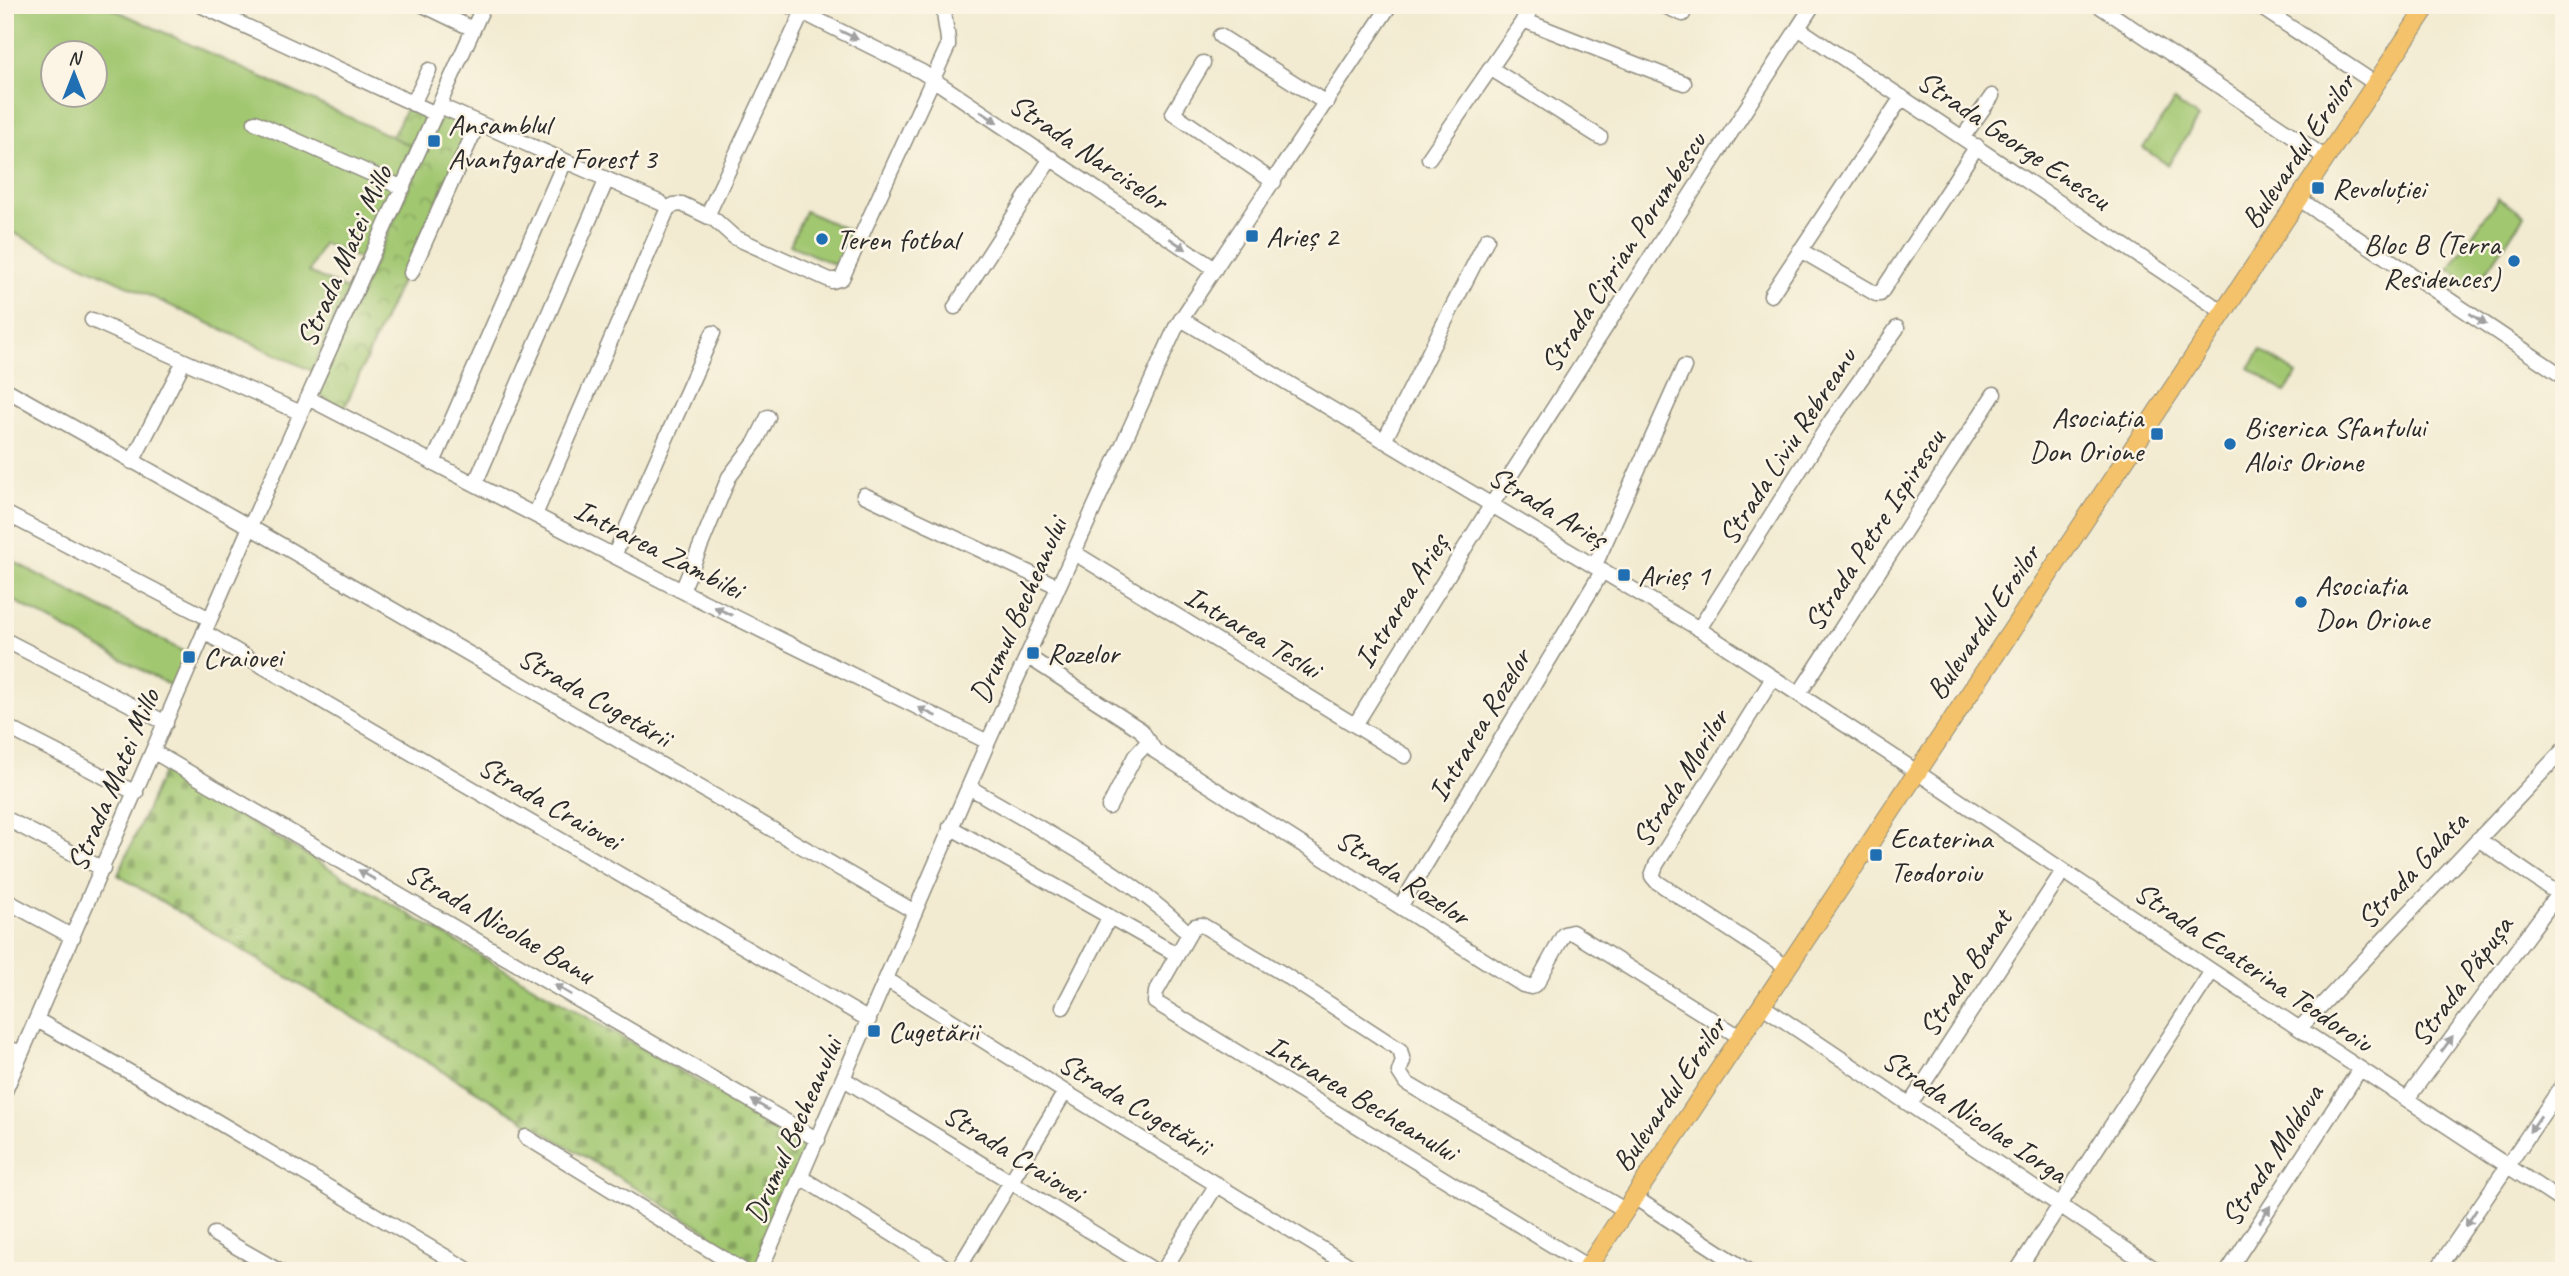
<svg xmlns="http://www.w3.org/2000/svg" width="2569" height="1276" font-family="Caveat,sans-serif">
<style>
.grass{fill:#a2c771;stroke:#66794e;stroke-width:2;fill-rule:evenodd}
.cemetery{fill:url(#cemetery-stones);stroke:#66794e;stroke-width:2}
.park{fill:url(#park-crowns);stroke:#66794e;stroke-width:2}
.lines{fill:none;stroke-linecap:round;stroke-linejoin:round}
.minor-casing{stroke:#8e8b7e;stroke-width:17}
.major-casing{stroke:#8e8b7e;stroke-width:20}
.minor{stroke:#fff;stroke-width:14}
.major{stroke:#f3c26a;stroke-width:18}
.oneway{fill:#a0a0a0}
.poi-dot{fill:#1f6fb2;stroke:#fcf5e5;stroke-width:2.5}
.labels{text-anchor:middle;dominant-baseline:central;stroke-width:5;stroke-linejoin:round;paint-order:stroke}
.poi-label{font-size:30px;fill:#2b2b2b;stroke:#fcf5e5;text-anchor:start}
.street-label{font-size:30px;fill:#2b2b2b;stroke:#fcf5e5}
</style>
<defs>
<pattern id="cemetery-stones" width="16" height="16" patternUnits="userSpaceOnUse" patternTransform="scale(1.75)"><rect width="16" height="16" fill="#a2c771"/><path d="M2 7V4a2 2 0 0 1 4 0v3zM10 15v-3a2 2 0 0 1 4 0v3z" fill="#84a25d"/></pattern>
<pattern id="park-crowns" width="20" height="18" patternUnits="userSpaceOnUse" patternTransform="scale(1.75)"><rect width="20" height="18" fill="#a2c771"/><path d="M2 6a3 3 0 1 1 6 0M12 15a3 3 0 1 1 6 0" fill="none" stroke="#84a25d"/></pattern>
</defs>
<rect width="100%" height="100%" fill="#fcf5e5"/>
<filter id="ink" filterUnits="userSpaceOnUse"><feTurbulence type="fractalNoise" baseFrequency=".0143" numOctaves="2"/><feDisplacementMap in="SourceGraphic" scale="14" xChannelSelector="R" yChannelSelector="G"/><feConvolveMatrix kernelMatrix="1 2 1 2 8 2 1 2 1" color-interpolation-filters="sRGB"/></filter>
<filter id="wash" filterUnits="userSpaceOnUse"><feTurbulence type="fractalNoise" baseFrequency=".00686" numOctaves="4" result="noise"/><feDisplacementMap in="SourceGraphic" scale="28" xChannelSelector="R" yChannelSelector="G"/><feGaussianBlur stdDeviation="1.57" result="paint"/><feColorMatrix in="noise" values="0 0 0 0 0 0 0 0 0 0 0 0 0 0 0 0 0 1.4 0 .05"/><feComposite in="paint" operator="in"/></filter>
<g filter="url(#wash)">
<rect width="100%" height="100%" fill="#f2ebd1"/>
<path class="grass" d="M5,5H115L113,9L412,146L360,259L323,243L309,272L348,290L312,371L7,230L5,233ZM52,52H94V94H52Z
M2174,101L2198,118L2168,165L2143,148Z
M2498,198L2524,216L2476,287L2449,269Z
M805,211L855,233L840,267L790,245Z
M2261,350L2297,374L2285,392L2249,368Z
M5,557L188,654L173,687L5,596Z"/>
<path class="cemetery" d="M163,772L810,1146L758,1271H745L704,1245L709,1232L118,875Z"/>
<path class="park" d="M407,107L426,116L412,146L392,137Z
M442,115L470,126L344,409L315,393Z"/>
</g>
<g filter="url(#ink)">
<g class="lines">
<g class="minor-casing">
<path id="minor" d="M200,5L436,114
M423,5L473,29
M788,5L922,72L1215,269
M1662,5L1683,14
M1813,5L1798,28L2223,312
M2098,5L2326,158
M2257,5L2376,84
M1523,20L1684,83
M1220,36L1326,103
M1203,63L1173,113L1274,182
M1490,68L1600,137
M413,104L429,70
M440,106L661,203
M255,122L403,188
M1963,137L1992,96
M1429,158L1534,5
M2299,199L2564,377
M707,216L806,5
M1800,250L1876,294H1880L1977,146
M411,273L478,123
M1771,295L1902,97
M955,307L1051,158
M1181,319L1699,629L1896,758L2212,971L2564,1203
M92,320L301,413
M5,389L250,527L915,912
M308,398L682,591L988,742
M1384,441L1487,239
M132,462L180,369
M433,463L565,161
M475,484L607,179
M864,495L1057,586
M5,513L210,619
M535,515L668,208L674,205L682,204L715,220L734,237L832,281L842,278L948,46C949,31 942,20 945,5
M1073,552L1405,756
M614,556L713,333
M1595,565L1684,367
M682,591L729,477L755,443L768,417
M1699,629L1831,421L1897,328
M204,632L869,1020
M5,640L166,723
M1027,656L1141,730L1155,751L1523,985L1531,987L1537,983L1564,934L1572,932L1740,1037
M1773,678L1656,865L1652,876L1657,882L1787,967
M1799,694L1994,394
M1355,725L1492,504L1798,28
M5,726L136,793
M154,752L818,1140
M969,787C1041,830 1130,874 1189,934
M1109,807L1135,756L1149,741
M5,818L103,869
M950,827L1176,954
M2478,839L2564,898
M5,900L73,937
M1400,907L1603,570
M886,979L1065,1092L1358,1271
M1761,1005L2158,1271
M1063,1007L1109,918
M37,1020L211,1118L470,1271
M2300,1028L2564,749
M5,1048L22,1052
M844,1079L1155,1271
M5,1091L250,527L484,5
M2407,1099L2558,894
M1910,1104L2063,871
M526,1137L744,1271
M802,1178L952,1271
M1634,1197L1748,1271
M214,1234L279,1271
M1588,1267L1155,1002L1156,992L1189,934L1195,926L1202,925L1285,975L1400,1050L1403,1061L1399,1072L1406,1083L1625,1210
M760,1271L988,742L1176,327L1390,5
M957,1271L1065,1092
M1163,1271L1217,1184
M2017,1271L2212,971
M2228,1271L2360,1069
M2436,1271L2564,1083"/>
</g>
<g class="major-casing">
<path id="major" d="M1585,1271L2428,5"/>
</g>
<use href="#minor" class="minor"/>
<use href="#major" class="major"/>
</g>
<defs><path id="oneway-solid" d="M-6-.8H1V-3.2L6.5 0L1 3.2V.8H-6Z" transform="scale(1.75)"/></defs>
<g class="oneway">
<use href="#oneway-solid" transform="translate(849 35) rotate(26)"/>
<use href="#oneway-solid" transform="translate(989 117) rotate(33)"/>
<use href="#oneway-solid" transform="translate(1178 244) rotate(34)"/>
<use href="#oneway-solid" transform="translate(2478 319) rotate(34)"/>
<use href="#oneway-solid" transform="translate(723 611) rotate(-154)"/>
<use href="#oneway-solid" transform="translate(927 712) rotate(-154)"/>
<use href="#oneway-solid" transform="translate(367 875) rotate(-150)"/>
<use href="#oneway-solid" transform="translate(563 990) rotate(-150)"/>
<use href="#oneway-solid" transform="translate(2447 1044) rotate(-54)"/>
<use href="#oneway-solid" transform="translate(760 1105) rotate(-150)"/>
<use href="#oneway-solid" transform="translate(2535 1124) rotate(125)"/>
<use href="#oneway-solid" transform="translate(2265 1214) rotate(-57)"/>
<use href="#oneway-solid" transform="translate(2471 1218) rotate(123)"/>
</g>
</g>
<g class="poi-dot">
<rect x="427" y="134" width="14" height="14" rx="3.5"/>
<rect x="2311" y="181" width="14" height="14" rx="3.5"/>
<rect x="1245" y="229" width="14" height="14" rx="3.5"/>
<circle cx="822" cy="239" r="7"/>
<circle cx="2514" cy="261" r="7"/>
<rect x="2150" y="427" width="14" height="14" rx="3.5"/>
<circle cx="2230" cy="444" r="7"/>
<rect x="1617" y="568" width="14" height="14" rx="3.5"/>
<circle cx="2301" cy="602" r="7"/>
<rect x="1026" y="646" width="14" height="14" rx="3.5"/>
<rect x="182" y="650" width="14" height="14" rx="3.5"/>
<rect x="1869" y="848" width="14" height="14" rx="3.5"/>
<rect x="867" y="1024" width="14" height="14" rx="3.5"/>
</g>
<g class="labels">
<g class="poi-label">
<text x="448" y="124">Ansamblul<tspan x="448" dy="34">Avantgarde Forest 3</tspan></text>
<text x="2332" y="188">Revoluției</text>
<text x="1266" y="236">Arieș 2</text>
<text x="836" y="239">Teren fotbal</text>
<text x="2500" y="244" text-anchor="end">Bloc B (Terra<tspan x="2500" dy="34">Residences)</tspan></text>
<text x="2143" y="417" text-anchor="end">Asociația<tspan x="2143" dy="34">Don Orione</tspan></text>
<text x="2244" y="427">Biserica Sfantului<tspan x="2244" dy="34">Alois Orione</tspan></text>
<text x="1638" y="575">Arieș 1</text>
<text x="2315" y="585">Asociatia<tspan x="2315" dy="34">Don Orione</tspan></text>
<text x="1047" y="653">Rozelor</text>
<text x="203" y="657">Craiovei</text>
<text x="1890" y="838">Ecaterina<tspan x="1890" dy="34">Teodoroiu</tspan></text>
<text x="888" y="1031">Cugetării</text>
</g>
<g class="street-label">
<text transform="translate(2014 140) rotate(34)">Strada George Enescu</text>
<text transform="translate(2298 151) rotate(-56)">Bulevardul Eroilor</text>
<text transform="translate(1089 152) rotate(34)">Strada Narciselor</text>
<text transform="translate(1623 252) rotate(-57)">Strada Ciprian Porumbescu</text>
<text transform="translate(344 256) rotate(-66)">Strada Matei Millo</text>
<text transform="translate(1787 446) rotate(-57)">Strada Liviu Rebreanu</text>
<text transform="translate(1548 507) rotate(31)">Strada Arieș</text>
<text transform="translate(1874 530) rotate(-57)">Strada Petre Ispirescu</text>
<text transform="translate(659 549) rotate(27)">Intrarea Zambilei</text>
<text transform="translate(1401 601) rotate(-58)">Intrarea Arieș</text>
<text transform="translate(1018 610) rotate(-66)">Drumul Becheanului</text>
<text transform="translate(1983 622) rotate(-56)">Bulevardul Eroilor</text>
<text transform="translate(1253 632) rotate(31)">Intrarea Teslui</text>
<text transform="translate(595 697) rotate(30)">Strada Cugetării</text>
<text transform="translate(1479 725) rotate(-59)">Intrarea Rozelor</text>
<text transform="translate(1680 778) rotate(-58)">Strada Morilor</text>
<text transform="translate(113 780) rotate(-67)">Strada Matei Millo</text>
<text transform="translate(550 803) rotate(30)">Strada Craiovei</text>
<text transform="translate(2412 870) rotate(-47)">Strada Galata</text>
<text transform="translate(1403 877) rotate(33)">Strada Rozelor</text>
<text transform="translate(500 923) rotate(30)">Strada Nicolae Banu</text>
<text transform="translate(2254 967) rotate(34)">Strada Ecaterina Teodoroiu</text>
<text transform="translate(1965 973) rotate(-57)">Strada Banat</text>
<text transform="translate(2461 981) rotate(-54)">Strada Păpușa</text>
<text transform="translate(1669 1094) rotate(-56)">Bulevardul Eroilor</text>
<text transform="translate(1362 1098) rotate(31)">Intrarea Becheanului</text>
<text transform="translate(1135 1104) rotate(31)">Strada Cugetării</text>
<text transform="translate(1975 1116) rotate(34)">Strada Nicolae Iorga</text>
<text transform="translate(793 1130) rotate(-66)">Drumul Becheanului</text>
<text transform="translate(1014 1153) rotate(32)">Strada Craiovei</text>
<text transform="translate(2272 1155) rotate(-57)">Strada Moldova</text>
</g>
</g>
<rect width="2569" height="1276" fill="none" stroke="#fcf5e5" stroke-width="28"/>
<g transform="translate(74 74)"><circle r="33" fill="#fcf5e5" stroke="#a8a49b" stroke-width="2"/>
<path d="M0-5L12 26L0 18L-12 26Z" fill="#1f6fb2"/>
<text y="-10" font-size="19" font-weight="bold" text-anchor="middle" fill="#2b2b2b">N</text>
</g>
</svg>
